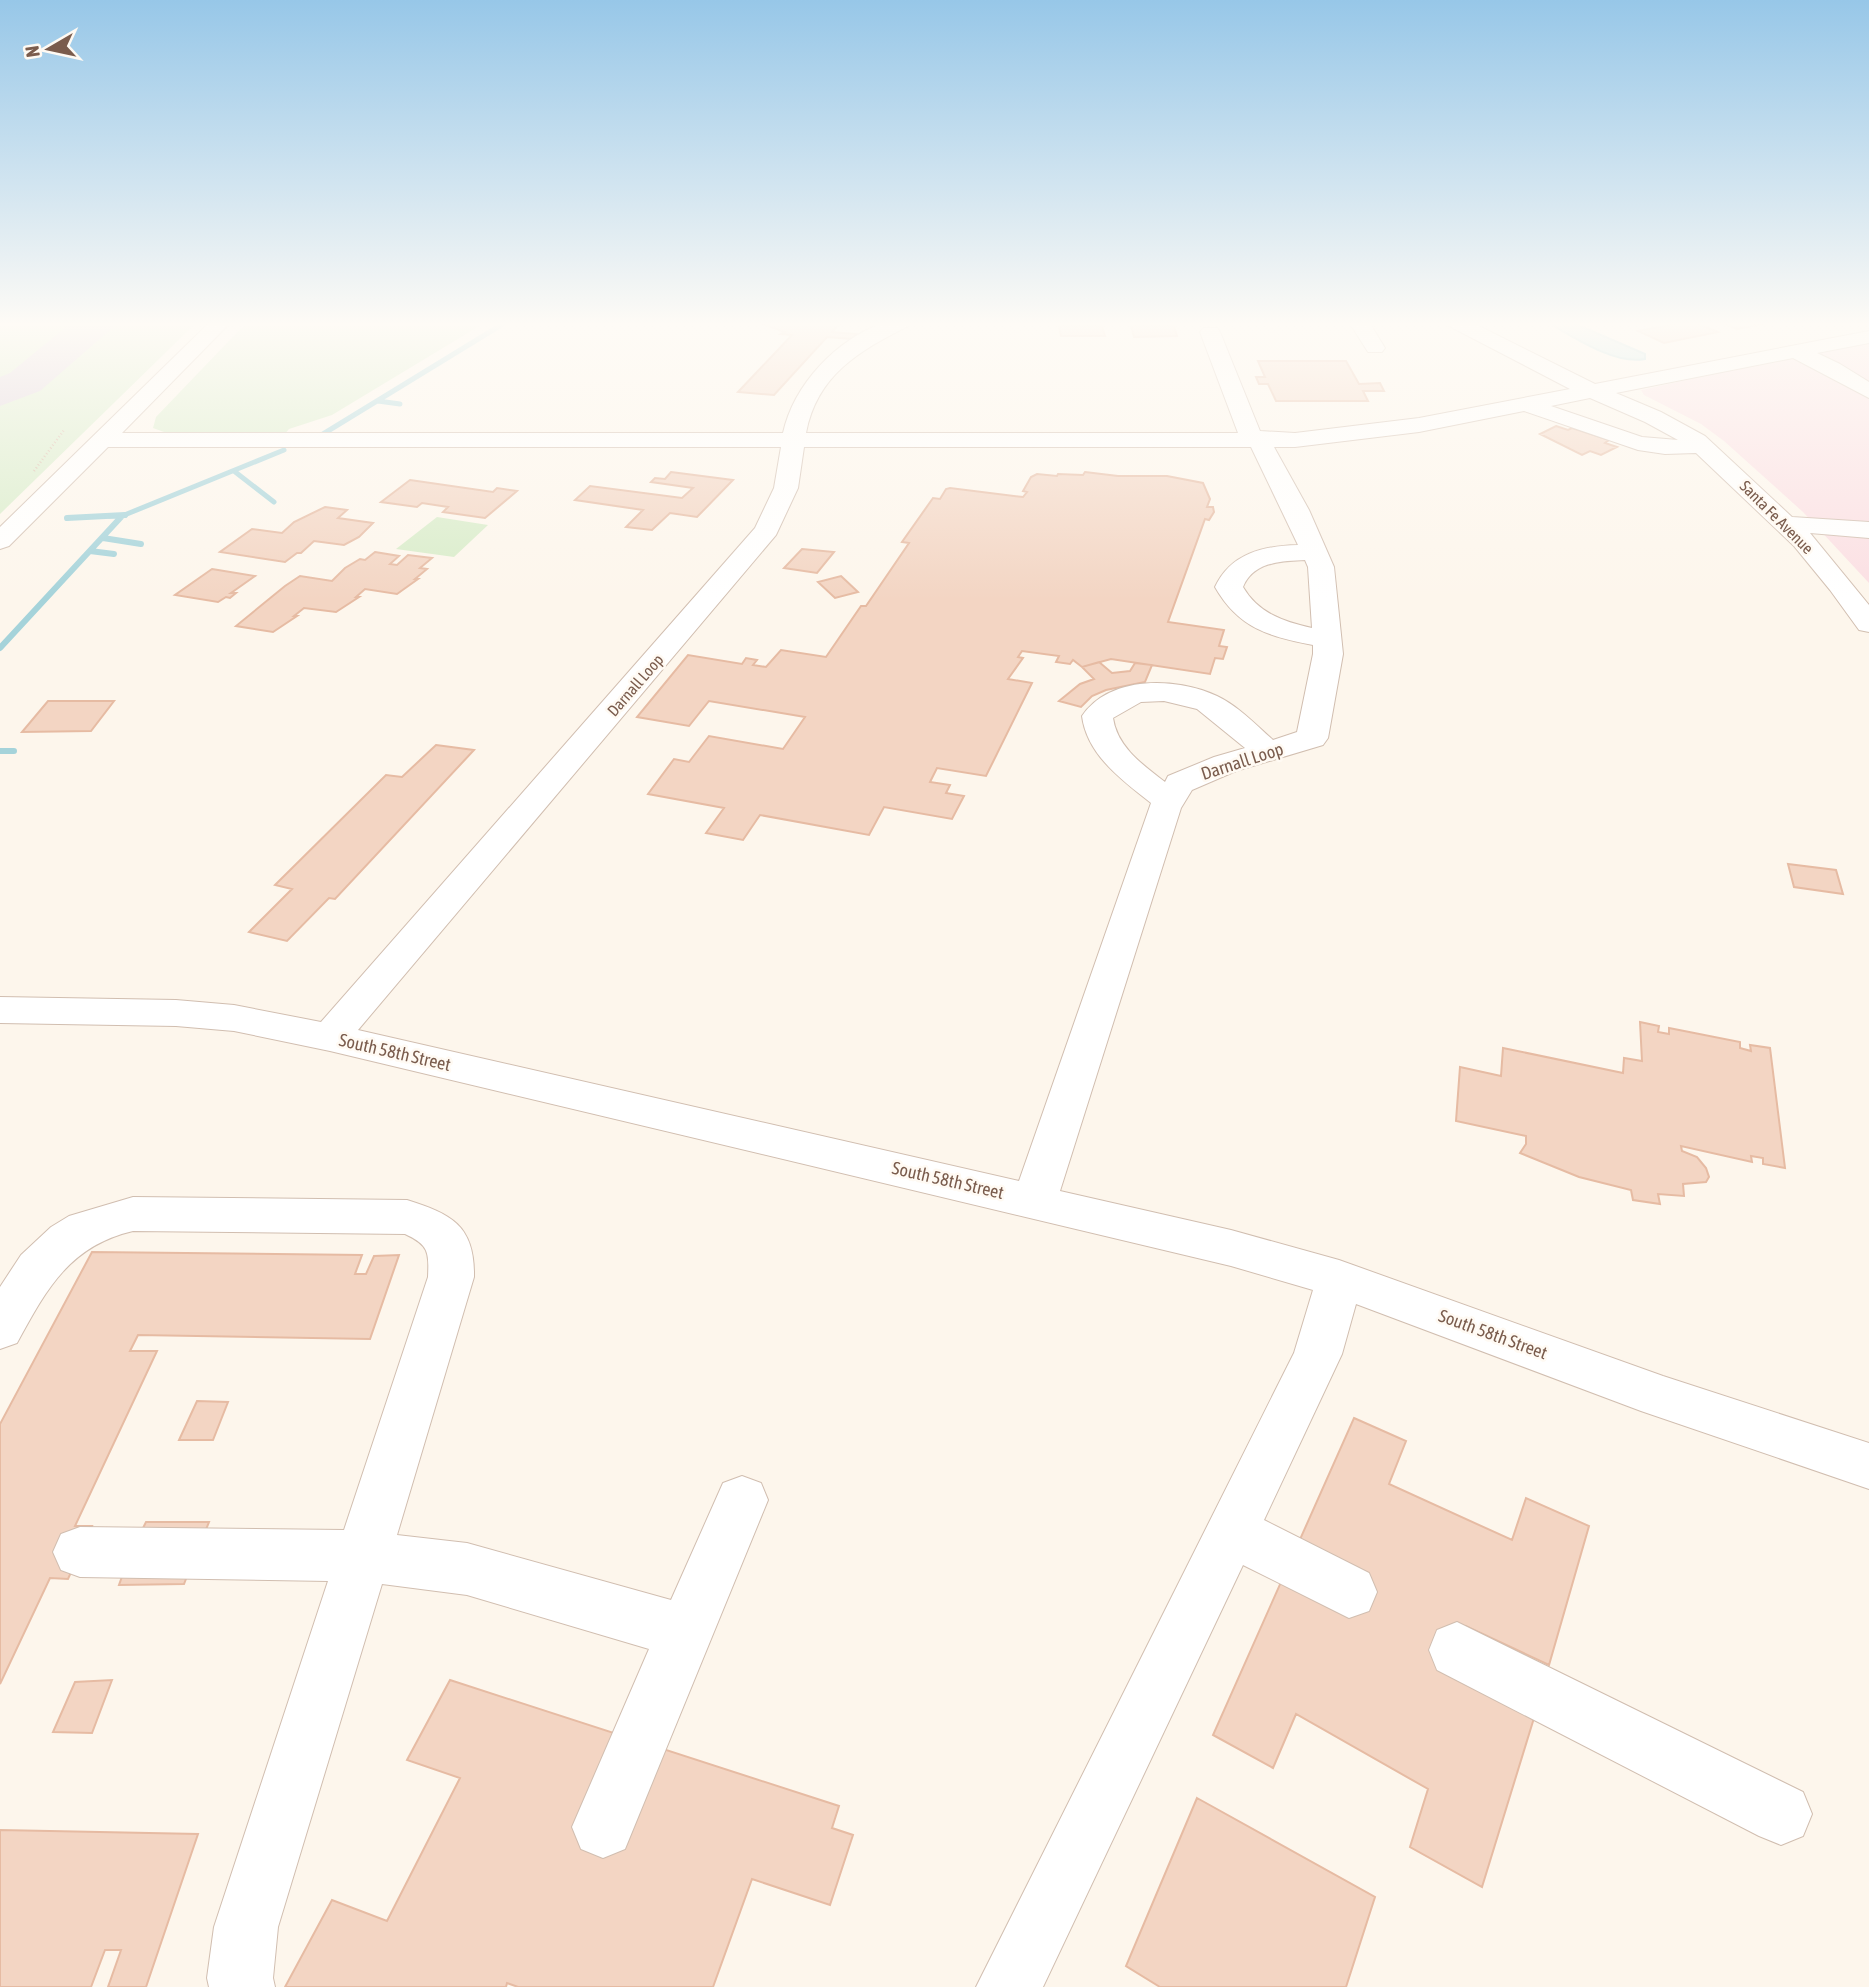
<svg xmlns="http://www.w3.org/2000/svg" width="1869" height="1987" font-family="'Asap Condensed',sans-serif">
<style>
.medical{fill:#fbdfe3}
.green{fill:#d8ecc9}
.water{fill:#bfe3e8;stroke:#a5d3da;stroke-width:2}
.lines{fill:none;stroke-linecap:round;stroke-linejoin:round}
.stream-far1{stroke:#a5d3da;stroke-width:5}
.stream{stroke:#a5d3da;stroke-width:6}
.taxiway{fill:#dbcfda;fill-rule:evenodd}
.building{fill:#f3d5c3;stroke:#e6bba3;stroke-width:2}
.minor-casing{stroke:#d1beb0;stroke-width:2}
.path{stroke:#d9b8a5;stroke-width:2.5;stroke-dasharray:1 2.5;stroke-linecap:butt}
.minor{fill:#fff;fill-rule:evenodd}
.labels{text-anchor:middle;dominant-baseline:central;stroke-width:5;stroke-linejoin:round;paint-order:stroke}
.far-street-label{font-size:16px;fill:#7a5c4d;stroke:#fffaf3}
.street-label{font-size:18px;fill:#7a5c4d;stroke:#fffaf3}
</style>
<rect width="100%" height="100%" fill="#fdf6ec"/>
<path class="medical" d="M1869,340V583L1803,512L1724,441L1701,424L1644,395L1641,390Z"/>
<path class="green" d="M0,322H197L0,514Z
M247,322H486L332,415L289,429L283,436L164,432L153,428L156,417Z
M437,517L488,525L454,557L396,549Z"/>
<path class="water" d="M1547,322H1571L1645,354V359C1615,365 1573,337 1547,322Z"/>
<g class="lines">
<path class="stream-far1" d="M378,401L400,404
M323,434L506,322
M234,471L274,502
M109,516H122L284,450"/>
<path class="stream" d="M67,518L125,515
M103,538L141,544
M90,551L114,554
M0,648L122,516
M0,751H14"/>
<path class="taxiway" d="M72,322H116L110,330L40,391L0,406V377L10,373Z"/>
</g>
<path class="building" d="M757,322H849L837,326L832,332L856,334L852,339L827,337L774,395L738,392L792,335L781,334L785,332Z
M1685,322H1693L1718,332L1664,343L1638,331Z
M1720,322H1773L1737,329Z
M1059,326H1102L1105,336H1061Z
M1131,326H1174L1177,336L1134,337Z
M1258,361H1346L1359,384L1380,383L1384,391H1363L1368,401H1276L1268,384H1259L1256,377H1265Z
M1556,426L1568,430L1572,428L1609,440L1605,443L1617,447L1601,455L1590,451L1582,455L1540,434Z
M671,472L733,480L697,517L670,513L652,530L626,527L643,510L575,500L590,486L682,498L693,488L651,482L655,478L665,479Z
M1085,472L1118,476H1167L1203,483L1210,499L1207,507H1213L1214,512L1209,520L1205,519L1168,622L1224,630L1219,646L1227,647L1223,659L1215,658L1210,674L1111,659L1082,667L1073,660L1070,664L1056,662L1059,656L1022,651L1018,657L1023,658L1008,679L1032,683L986,776L937,768L930,782L950,785L946,793L964,796L952,819L884,807L869,835L760,815L743,840L706,833L724,808L648,794L674,759L689,762L709,736L783,749L805,717L709,701L689,726L637,717L688,655L742,664L746,658L757,660L753,665L766,667L781,650L826,657L861,606H866L909,543L902,542L933,498L940,499L946,489L950,488L1023,497L1027,492L1023,491L1031,477L1037,474L1057,476L1058,474L1083,475Z
M410,480L493,492L497,488L517,491L485,518L443,512L448,507L422,503L417,507L381,502Z
M325,507L347,510L338,518L373,523L359,537L344,545L314,541L301,553H297L285,562L220,552L252,529L282,533L294,522Z
M802,549L834,552L817,573L784,568Z
M375,552L399,556L390,564L397,565L408,555L432,558L420,568L427,569L415,579H418L397,594L365,589L356,597H359L336,612L304,608L294,616H297L273,632L236,626L285,586L300,576L332,581L345,568L360,559L365,560Z
M212,569L255,576L231,593H236L230,598L226,597L218,602L175,595Z
M841,576L858,592L835,598L818,582Z
M1099,662L1112,673L1130,671L1135,663L1152,665L1145,682L1106,690L1092,696L1081,707L1059,701L1080,684L1094,679L1082,667Z
M48,701H114L91,731L22,732Z
M436,745L474,750L335,899L329,898L287,941L249,932L292,889L275,885L386,775L402,777Z
M1788,864L1836,870L1843,894L1794,887Z
M1640,1022L1659,1026L1658,1032L1669,1034V1028L1740,1042V1048L1751,1051L1750,1045L1770,1048L1785,1168L1763,1164V1158L1751,1156L1752,1162L1681,1146L1682,1151L1697,1157L1706,1168L1709,1177L1706,1182L1683,1184L1684,1196L1658,1194L1660,1204L1633,1200L1631,1190L1579,1177L1520,1153L1526,1144V1136L1456,1121L1460,1067L1501,1076L1503,1048L1623,1073L1624,1058L1642,1061Z
M92,1252L362,1255L355,1274H366L374,1256L399,1255L370,1339L138,1335L130,1351H157L75,1526H92L68,1579L50,1578L0,1684V1424Z
M197,1401L228,1402L213,1440H179Z
M1354,1418L1406,1441L1389,1484L1512,1540L1526,1498L1589,1526L1549,1665L1466,1626L1448,1675L1534,1718L1482,1887L1410,1847L1428,1789L1296,1714L1273,1768L1213,1735Z
M146,1522H209L203,1537L139,1536Z
M124,1571H189L184,1584L119,1585Z
M112,1680L92,1733L53,1732L75,1682Z
M450,1680L839,1806L832,1828L853,1835L830,1905L752,1879L713,1987H518L507,1983L506,1987H285L332,1900L387,1921L460,1778L407,1760Z
M1197,1798L1375,1897L1346,1987H1160L1126,1966Z
M0,1830L198,1834L146,1987H108L121,1950H105L91,1987H0Z"/>
<g class="lines">
<g class="minor-casing">
<path id="minor" d="M210,322H231L122,433H783C794,384 836,340 883,323C891,320 902,322 911,322L908,326C859,351 817,375 806,433H1238L1200,332L1203,328H1217L1220,332L1260,431L1295,433L1419,418L1570,389L1449,326L1446,322H1471L1595,384L1869,331V343L1817,353L1840,364L1869,382V398L1793,358L1616,393L1661,412L1705,436L1792,517L1869,522V538L1810,533L1869,605V632L1859,630L1830,590L1794,546L1696,453L1665,454L1638,450L1524,411L1419,432L1295,447H1274L1309,510L1334,567L1343,654L1328,738L1323,745L1236,771L1192,790L1181,808L1060,1191L1231,1230L1339,1260L1663,1376L1869,1443V1489L1641,1411L1356,1304L1342,1354L1264,1520L1369,1573L1377,1592L1369,1611L1349,1618L1243,1565L1043,1987H976L1294,1353L1313,1290L1231,1266L330,1051L234,1031L176,1026L0,1023V997L176,1000L234,1005L321,1022L755,528L774,488L781,447H108L9,546L0,549V527ZM1590,398L1645,422L1678,440L1642,437L1551,406ZM804,447H1251L1298,545C1263,546 1231,553 1215,587C1239,629 1269,636 1313,645V654L1297,732L1273,740C1255,724 1238,706 1217,696C1176,677 1110,675 1082,716C1087,755 1122,780 1151,803L1019,1181L358,1030L776,535L798,488ZM1305,560L1308,567L1312,628C1284,622 1258,613 1243,587C1253,562 1281,561 1305,560ZM1164,701L1197,709L1245,748L1214,757L1168,776L1165,782C1143,765 1117,747 1113,718L1141,702Z
M1349,322H1369L1385,348L1382,352H1368Z
M133,1197L407,1200C451,1214 475,1225 474,1277L397,1535L467,1543L671,1600L723,1483L742,1476L761,1483L768,1500L625,1849L603,1858L581,1849L572,1827L649,1649L467,1595L382,1584L278,1927L273,1978L275,1987H209L207,1978L214,1927L328,1581L80,1577L61,1570L53,1552L61,1534L80,1527L344,1530L428,1277C429,1252 429,1245 405,1234L133,1231C69,1246 46,1290 17,1343L0,1349V1287L21,1255L51,1227L69,1216Z
M1457,1622L1803,1792L1812,1814L1803,1836L1781,1845L1759,1836L1437,1670L1429,1650L1437,1630Z"/>
</g>
<path class="path" d="M34,471L64,430"/>
<use href="#minor" class="minor"/>
</g>
<linearGradient id="sky" x2="0" y2="1"><stop stop-color="#97c7e8"/><stop offset="0.54" stop-color="#fefbf6"/><stop offset="1" stop-color="#fefbf6" stop-opacity="0"/></linearGradient>
<rect width="1869" height="600" fill="url(#sky)"/>
<g class="labels">
<g class="far-street-label">
<text transform="translate(1777 517) rotate(45)">Santa Fe Avenue</text>
<text transform="translate(635 685) rotate(-49)">Darnall Loop</text>
</g>
<g class="street-label">
<text transform="translate(1242 761) rotate(-18)">Darnall Loop</text>
<text transform="translate(395 1052) rotate(13)">South 58th Street</text>
<text transform="translate(948 1180) rotate(13)">South 58th Street</text>
<text transform="translate(1493 1334) rotate(20)">South 58th Street</text>
</g>
</g>
<g transform="translate(49 49) rotate(261)" stroke="#fffaf3" stroke-width="5" paint-order="stroke">
<path d="M0-5L12 26L0 18L-12 26Z" fill="#7a5c4d"/>
<text y="-10" font-size="19" font-weight="bold" text-anchor="middle" fill="#7a5c4d">N</text>
</g>
</svg>
